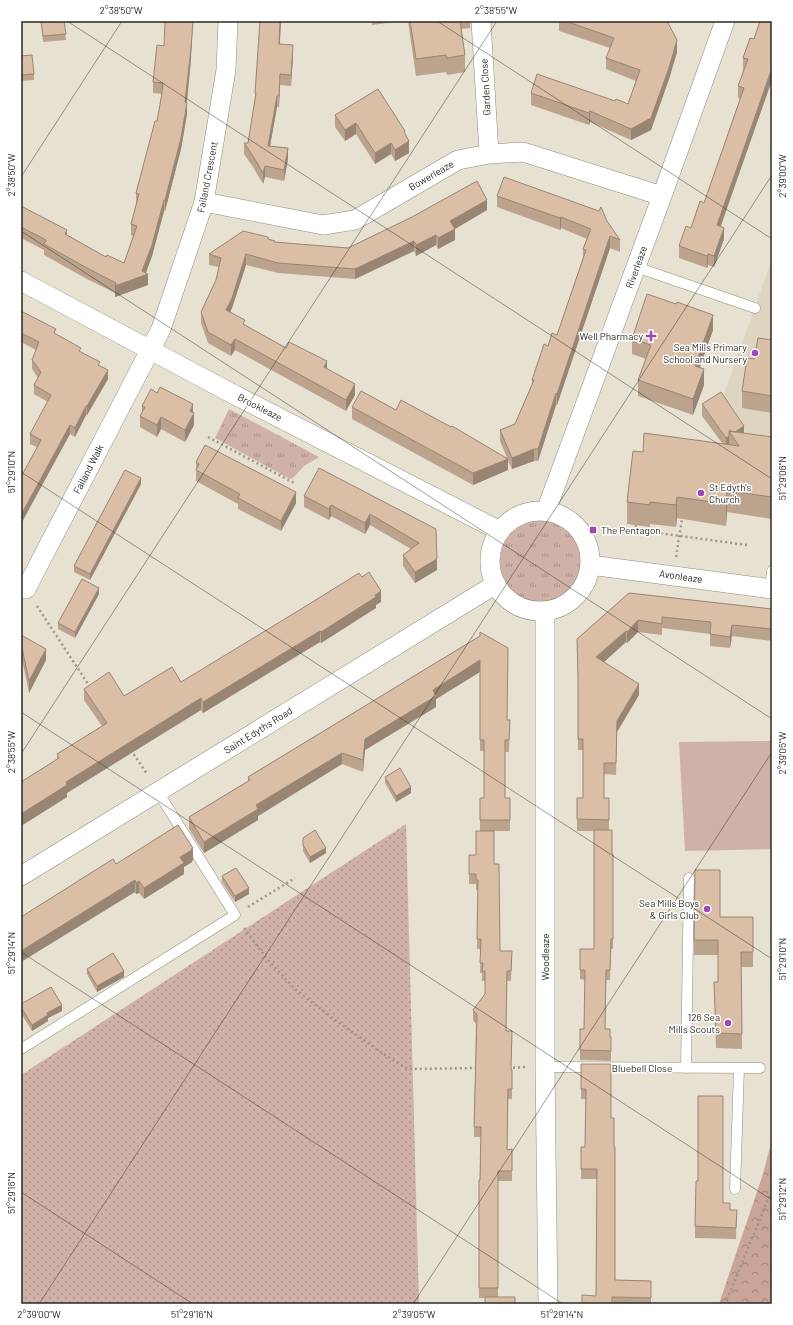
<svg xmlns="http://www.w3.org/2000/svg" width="793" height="1325" font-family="Barlow,sans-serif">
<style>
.built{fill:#ddd5c0}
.grass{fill:url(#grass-tufts)}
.forest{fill:url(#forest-crowns)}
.park{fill:url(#park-dots)}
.pitch{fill:#d0b1a8}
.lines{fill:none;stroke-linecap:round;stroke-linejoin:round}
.lane-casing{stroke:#918c7f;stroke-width:11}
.street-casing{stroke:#918c7f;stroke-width:20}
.path{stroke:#9a968a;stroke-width:2.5;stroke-dasharray:2 3;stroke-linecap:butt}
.lane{stroke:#fff;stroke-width:10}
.street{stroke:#fff;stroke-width:19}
.wall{fill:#bba38e}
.shaded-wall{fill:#998574}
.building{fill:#dabea5;stroke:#998574}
.ticks{fill:none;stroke:#2a2822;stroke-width:1;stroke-opacity:0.45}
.poi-dot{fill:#9f49b6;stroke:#fff;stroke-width:1.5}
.labels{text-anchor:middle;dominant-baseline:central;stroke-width:3;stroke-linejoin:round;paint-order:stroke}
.street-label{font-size:10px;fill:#2a2822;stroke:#fff}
.poi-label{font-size:10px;fill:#2a2822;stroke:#fff;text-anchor:end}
.neatline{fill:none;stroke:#2a2822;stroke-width:1.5}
.ticks-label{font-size:10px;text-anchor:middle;fill:#2a2822}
</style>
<defs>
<pattern id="grass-tufts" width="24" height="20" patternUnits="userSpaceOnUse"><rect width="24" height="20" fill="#d0b1a8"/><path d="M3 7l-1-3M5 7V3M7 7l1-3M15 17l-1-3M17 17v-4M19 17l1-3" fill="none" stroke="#a99088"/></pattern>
<pattern id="forest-crowns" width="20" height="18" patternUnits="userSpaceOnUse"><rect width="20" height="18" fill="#caa499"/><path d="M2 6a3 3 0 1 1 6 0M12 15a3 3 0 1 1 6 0" fill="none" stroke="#a4867c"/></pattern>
<pattern id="park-dots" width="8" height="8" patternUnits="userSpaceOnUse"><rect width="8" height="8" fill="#d0b1a8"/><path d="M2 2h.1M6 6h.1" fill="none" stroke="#a99088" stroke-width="1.8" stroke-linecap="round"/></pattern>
</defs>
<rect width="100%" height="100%" fill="#e7e1d2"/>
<path class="built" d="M772,259V457L760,455L723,397Z"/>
<path class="grass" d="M229,409L319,457L304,466L293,478L290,479L215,438Z
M500 561a41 41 0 1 1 82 0a41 41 0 1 1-82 0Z"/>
<path class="forest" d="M772,1140V1304H719L763,1174Z"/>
<path class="park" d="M406,824L419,1304H21V1075Z"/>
<path class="pitch" d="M772,741V849L685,851L679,742Z"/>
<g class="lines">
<g class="lane-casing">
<path id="lane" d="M636,267L755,308
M770,589L772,571
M21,1049L235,915L158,792
M545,1067L760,1068
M686,1068L689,878
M735,1189L739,1068"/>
</g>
<g class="street-casing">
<path id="street" d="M481,21L489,154
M204,202L323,225L355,220L458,160L489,154L523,152L662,196
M21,281L231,393L500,531
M546,511L662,196L725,21
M490 561a50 50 0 1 1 100 0a50 50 0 1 1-100 0Z
M590,565L772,589
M26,589L161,329L204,202L226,70L228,21
M545,611V1067L548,1304
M21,876L496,584"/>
</g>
<path class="path" d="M208,437L296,484
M636,525V530L747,545
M676,557L682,519
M37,606L90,687
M131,750L147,774
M248,907L295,878
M244,928L268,960L295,989L331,1017L385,1055L408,1069L477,1068
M508,1068L525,1067
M725,1304L772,1190"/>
<use href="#lane" class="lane"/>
<use href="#street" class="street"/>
</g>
<path class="wall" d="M41,21H64L66,40L43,42Z
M260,21H281L280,44L293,56L291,86L280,85L279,107H277L270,146L288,159L284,181L265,177L263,184L253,167L244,154V143H248L255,103V93Z
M372,21H401L372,25Z
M408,21H470V28L461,29L465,55V72L447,75L446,72L416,76Z
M559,21H667L677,52L669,79L651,130L631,140L590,122L589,125L531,105V93L615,101L628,104L636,81L606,69V58L610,48L559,31Z
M750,38L772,80L720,226L724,239L714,267L708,265L707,268L679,258V246L691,228L704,203L740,99L738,98V86L744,70H743V58Z
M21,56L34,74V80L21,81Z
M191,59L187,103V114L181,149L165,211H164L152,256L146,273L148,285L115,297V293L87,279L44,255V250L21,238V206L67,236L106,257L124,263L133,236L131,235V224L136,204V193L157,121L162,94L153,93V82Z
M335,115L405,134L409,153L395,161L391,154L375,164L356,134L345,141L335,127Z
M497,196L607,221L620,240V252L610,248L557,405H556L538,461H534L512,469L508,461V470L473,485L352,419V407L396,410L507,458L500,441V430L515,424L532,384V380L548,346L557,335L583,258V249L587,239L561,228L560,230L497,207Z
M487,210L454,229L455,240L438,249L436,245L416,256L414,251L355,279L278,273L246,265L232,308L230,312L245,325L286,348L327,369L355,395L346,411L235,350L231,356L208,343L201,323V312L216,280L219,267L209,265V254L268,239L275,242L348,248Z
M21,311L81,352L100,366L108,379L87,415H86L75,437L70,434L37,447L30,444V434L48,402L34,394V385L38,378L32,369V360L36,350L21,342Z
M713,330L700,367L704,385L693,415L638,396V380L646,359L632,354V339Z
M772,340V413L742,408V391L754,359Z
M702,404L744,434L772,437V519L727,512L726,526L677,518L676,527L650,524V527L627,524V502L643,452L722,443L702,416Z
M142,406L193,413L194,425L185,442L161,429L157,437L140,427V416L142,413Z
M196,462L296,503L281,531L238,509V504L196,481Z
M141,484L90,580L74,572V566Z
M304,496L436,529L437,570L415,583L403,566V555L411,549L370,525L365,534L331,516L329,520L304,507Z
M629,593L772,609V641L732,636L730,648L710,646V634L662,628V635L638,632L627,643L626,642L604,662L639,695L617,732L616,775L604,774V798H609V830L612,854H613V949H611L610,980H606L605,1029L610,1037H611V1061L580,1060V1029H584L585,980L580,979V949H594V831H577V798H583V750H578V686L577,639Z
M99,594L75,638L58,629V623Z
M381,602L376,605V608L321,643L320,642L203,713L201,710L127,755L67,793V797L21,826V782L57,759V754L102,726L84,700V689L124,696L181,682Z
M21,635L46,660L29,693L21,654Z
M480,636L507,720H510L509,752H505V798H510V831H483L494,864L500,951H512L511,981H507L506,1031L511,1070H512V1099H508L507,1150L512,1149V1181H498V1297L485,1298H479V1180H480L481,1137H474L476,1024L473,1020V1010L485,994V981H482V973H480L481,949H477L478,890H476V884H469V855H476L480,831V798H484V751H480V672L436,699V707L365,750L363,772L342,764L258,816V820L204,853L189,829V817L248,781V777Z
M385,777L411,793L396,802L385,783Z
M303,838L326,853L310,863L303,851Z
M193,860L192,861V862L184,867V874L144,899L139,893L136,894L116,864Z
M695,870L720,917H753V967H741L742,1049L716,1048L714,982H718V955H694Z
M222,876L249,894L235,902L222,882Z
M87,969L124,977L97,992L87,974Z
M21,1004L62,1011L48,1018V1021L32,1031L21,1013Z
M581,1064L611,1118L614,1147L615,1280L651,1281V1304H582L596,1296L597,1179H581V1147H585L586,1099H581Z
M723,1203L730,1210H737L736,1239L695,1238V1226Z"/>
<path class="shaded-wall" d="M193,21L191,59L186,108L187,103V114L181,149L165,211V200L185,102Z
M280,21H281L279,55V44Z
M677,40V52L669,79L651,130L631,140V129Z
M293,45V56L291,86V75Z
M772,68V80L717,237V225Z
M280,74V85L279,107V96Z
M277,96V107L268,157V146Z
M590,111V122L589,125V113Z
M356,123V134L345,141V130Z
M409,141V153L395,161V150Z
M391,143V154L375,164V153Z
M288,148V159L284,181V170Z
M265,166V177L263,184V173Z
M164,200V211L152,256L145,275L148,274V285L115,297V286L142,271Z
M487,200V210L450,232V221Z
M561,217V228L560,230V218Z
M724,228V239L714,267V256Z
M455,229V240L438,249V238Z
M67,230V241L65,234Z
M436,235V245L416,256V245Z
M610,236V248L557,405V394Z
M414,241V251L355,279V269Z
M246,254V265L232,308L226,321V310Z
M708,254V265L707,268V256Z
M713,315V330L695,381V366Z
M235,339V350L231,356V345Z
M327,361V372L324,367Z
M704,369V385L693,415V399Z
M108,370V379L87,415V406Z
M355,384V395L346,411V400Z
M556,393V405L538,461V449Z
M193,404V416L194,413V425L185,442V430L190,411Z
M86,406V415L75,437V428Z
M161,417V429L157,437V425Z
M70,425V434L21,524V515Z
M744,426V437L731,434Z
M729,436V448L726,449V438Z
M534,449V461L512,469V458Z
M508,459V470L473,485V473Z
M141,478V484L90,580V574Z
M727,491V512L726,526V504Z
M296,492V503L281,531V521Z
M677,497V518L676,527V505Z
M331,505V516L329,520V509Z
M370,514V525L365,534V523Z
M437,559V570L415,583V572Z
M99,588V594L75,638V632Z
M381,591V602L376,605V608L321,643V632Z
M638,620V632L627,643V632Z
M732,625V636L730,648V637Z
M320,631V642L203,713V702Z
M626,631V642L596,669V657Z
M46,649V660L29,693V681Z
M480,660V672L436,699V707L365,750L363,772V760L365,739L433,690Z
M639,684V695L617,732L616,775L617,721Z
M201,698V710L67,793V797L21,826V814L66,782Z
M342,753V764L258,816V820L204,853V842L256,805Z
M411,787V793L396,802V796Z
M193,848V860L192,861V862L184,867V874L144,899V888L180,857Z
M326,848V853L310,863V857Z
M135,880V892L21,962V951Z
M139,881V893L136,894V883Z
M249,888V894L235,902V896Z
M124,971V977L97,992V986Z
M62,1005V1011L48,1018V1021L32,1031V1025L47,1013Z"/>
<path class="building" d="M41,21H64L66,34L43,36Z
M165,21H193L191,48L185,102L187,103L181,138L165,200H164L152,245L142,271L148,274L115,286L116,283L87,268L44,244L46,240L21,227V206L67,230L65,234L106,257L107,255L124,263L137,226L131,224L139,194L136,193L155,121H157L162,93L163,83L153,82L157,45L164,46Z
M260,21H280L279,44L293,45L291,75L280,74L279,96H277L268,146L288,148L284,170L265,166L263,173L253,156L244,143H248L256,93H255Z
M410,21H460L465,55L447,58L446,55L416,59Z
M565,21H667L677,40L669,68L651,118L631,129L590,111L589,113L531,93L537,74L615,101L616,99L628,104L640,70L606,58L614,38Z
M760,21H772V68L717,225L724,228L714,256L708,254L707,256L679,246L686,226L691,228L700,201L704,203L744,88L738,86L748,59L743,58L750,38L754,39Z
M32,55L34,74L21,75V56Z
M378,89L405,131L404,132L409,141L395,150L391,143L375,153L356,123L345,130L335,115Z
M504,177L599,211L601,207L607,221L620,240L610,236L557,394L556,393L538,449H534L512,458L500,430L515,424L534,380H532L544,344L548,346L552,333L557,335L586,250L583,249L591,229L561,217L560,218L497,196Z
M477,181L487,200L450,221L455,229L438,238L436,235L416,245L414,241L355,269L278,263L246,254L232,298L226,310L245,320L243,324L286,348L289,342L327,361L324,367L355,384L346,400L235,339L231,345L208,332L201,312L216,280L221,258L209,254L243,231L268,237V239L275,241L274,242L348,248L412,217Z
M647,294L676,304L677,302L713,315L695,366L704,369L693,399L638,380L651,345L632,339Z
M21,311L56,329L54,333L81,348L79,351L100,362L98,365L108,370L87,406H86L75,428L70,425L21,515V477L41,440L30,434L51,395L34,385L41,372L32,360L39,342L21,333Z
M758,338L772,340V396L742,391L747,358L754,359Z
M160,387L193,404L190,411L194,413L185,430L161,417L157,425L140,416L145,407L142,406L151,389L157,393Z
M361,391L396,410L401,400L451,427L452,426L508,459L473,473L352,407Z
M721,392L744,426L735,432L729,431V436L726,438L702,404Z
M729,431L772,437V497L727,491L726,504L677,497L676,505L650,502V505L627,502L633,451L643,452L644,433L739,446Z
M205,445L296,492L281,521L238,498L240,494L196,470L199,464L196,462Z
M319,468L436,529L437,559L415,572L403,555L419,543L370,514L365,523L331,505L329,509L304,496Z
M125,470L141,478L90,574L74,566Z
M369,572L381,591L375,595L376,597L321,632L320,631L203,702L201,698L127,744L66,782L67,785L21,814V782L59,758L57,754L107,723L84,689L109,672L124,696L172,667L181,682L298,611L359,573L362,577Z
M82,579L99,588L75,632L58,623Z
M629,593L772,609V629L732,625L730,637L710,634L711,622L662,617V624L638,620L627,632L626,631L596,657L639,684L617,721L616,763H604V798H609V820L577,819V798H583V739H578V676L577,639Z
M480,632L508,648L507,720H510L509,740H505V798H510V820H480V798H484V740H480V660L433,690L436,696L365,739L363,760L342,753L256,805L258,809L204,842L189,817L250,780L248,777L480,636Z
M21,635L46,649L29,681L21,643Z
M400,768L411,787L396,796L385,777Z
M178,825L193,848L191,849L192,850L180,857L184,863L144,888L139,881L136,883L135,880L21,951V917L113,859L116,864Z
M315,830L326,848L310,857L303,845V838Z
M594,830H612V854H613V939H611L610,970H606L605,1029H610V1037H611V1051L580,1050V1029H584L585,970H580V949H594Z
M476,831H494V864H499L500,951H512L511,971H507L506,1031H512L511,1070H512V1089H508L507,1150L512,1149V1171H498V1288H479V1180H480L481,1127H474L477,1015L473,1010L485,994V971H482L483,963H480L481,939H477L478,880H476V874H469V855H476Z
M236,868L249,888L235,896L222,876Z
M695,870H720V917H753V952H741L742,1034L716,1033L714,982H718V940H694Z
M113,953L124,971L97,986L87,969Z
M51,987L62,1005L47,1013L48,1015L32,1025L21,1007V1004Z
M581,1064H611V1118H614V1147H615V1280L651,1281V1298L612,1297V1304H582V1295L596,1296L597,1169H581V1147H585L586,1089H581Z
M698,1096H723V1203H730V1210H737L736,1228L695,1226L696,1181H698Z
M485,1297H515V1304H485Z"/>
<path class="ticks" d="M67,21L772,479M437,21L772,239M21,177L122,21M21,231L772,719M21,472L772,959M21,712L772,1200M21,754L497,21M21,952L563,1304M21,1192L193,1304M39,1304L772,175M413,1304L772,752"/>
<g class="poi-dot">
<path d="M649 330h4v4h4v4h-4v4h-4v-4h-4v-4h4z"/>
<circle cx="755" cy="353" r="4"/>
<circle cx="701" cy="493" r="4"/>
<rect x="589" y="526" width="8" height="8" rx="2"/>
<circle cx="707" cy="909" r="4"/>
<circle cx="728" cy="1023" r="4"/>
</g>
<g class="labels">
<g class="street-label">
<text transform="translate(485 87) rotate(-93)">Garden Close</text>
<text transform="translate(431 175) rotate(-30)">Bowerleaze</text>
<text transform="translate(207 177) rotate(-79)">Failand Crescent</text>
<text transform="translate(636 267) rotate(-70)">Riverleaze</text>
<text transform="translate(260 407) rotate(27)">Brookleaze</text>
<text transform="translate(88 469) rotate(-63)">Failand Walk</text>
<text transform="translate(681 576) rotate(8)">Avonleaze</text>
<text transform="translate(258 730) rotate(-32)">Saint Edyths Road</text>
<text transform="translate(545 957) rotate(-90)">Woodleaze</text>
<text x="642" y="1068">Bluebell Close</text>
</g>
<g class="poi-label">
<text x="643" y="336">Well Pharmacy</text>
<text x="747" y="347">Sea Mills Primary<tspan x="747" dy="12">School and Nursery</tspan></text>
<text x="709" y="487" text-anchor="start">St Edyth's<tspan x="709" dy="12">Church</tspan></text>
<text x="601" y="530" text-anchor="start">The Pentagon</text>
<text x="699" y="903">Sea Mills Boys<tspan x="699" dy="12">&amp; Girls Club</tspan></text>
<text x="720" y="1017">126 Sea<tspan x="720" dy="12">Mills Scouts</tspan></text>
</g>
</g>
<rect width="793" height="1325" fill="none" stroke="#ffffff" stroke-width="44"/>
<rect x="22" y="22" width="749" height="1281" class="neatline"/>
<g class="ticks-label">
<text x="121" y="14">2°38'50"W</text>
<text x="496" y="14">2°38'55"W</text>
<text transform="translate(11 175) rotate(-90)" y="4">2°38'50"W</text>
<text transform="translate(782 176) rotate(-90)" y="4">2°39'00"W</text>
<text transform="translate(11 472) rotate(-90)" y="4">51°29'10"N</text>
<text transform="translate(782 478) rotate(-90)" y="4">51°29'06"N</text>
<text transform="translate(11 752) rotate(-90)" y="4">2°38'55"W</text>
<text transform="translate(782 753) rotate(-90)" y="4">2°39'05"W</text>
<text transform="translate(11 953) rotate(-90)" y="4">51°29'14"N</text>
<text transform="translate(782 959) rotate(-90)" y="4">51°29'10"N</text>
<text transform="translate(11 1193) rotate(-90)" y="4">51°29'16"N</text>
<text transform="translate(782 1199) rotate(-90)" y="4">51°29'12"N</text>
<text x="39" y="1318">2°39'00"W</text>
<text x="192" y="1318">51°29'16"N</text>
<text x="414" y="1318">2°39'05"W</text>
<text x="562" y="1318">51°29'14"N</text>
</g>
</svg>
